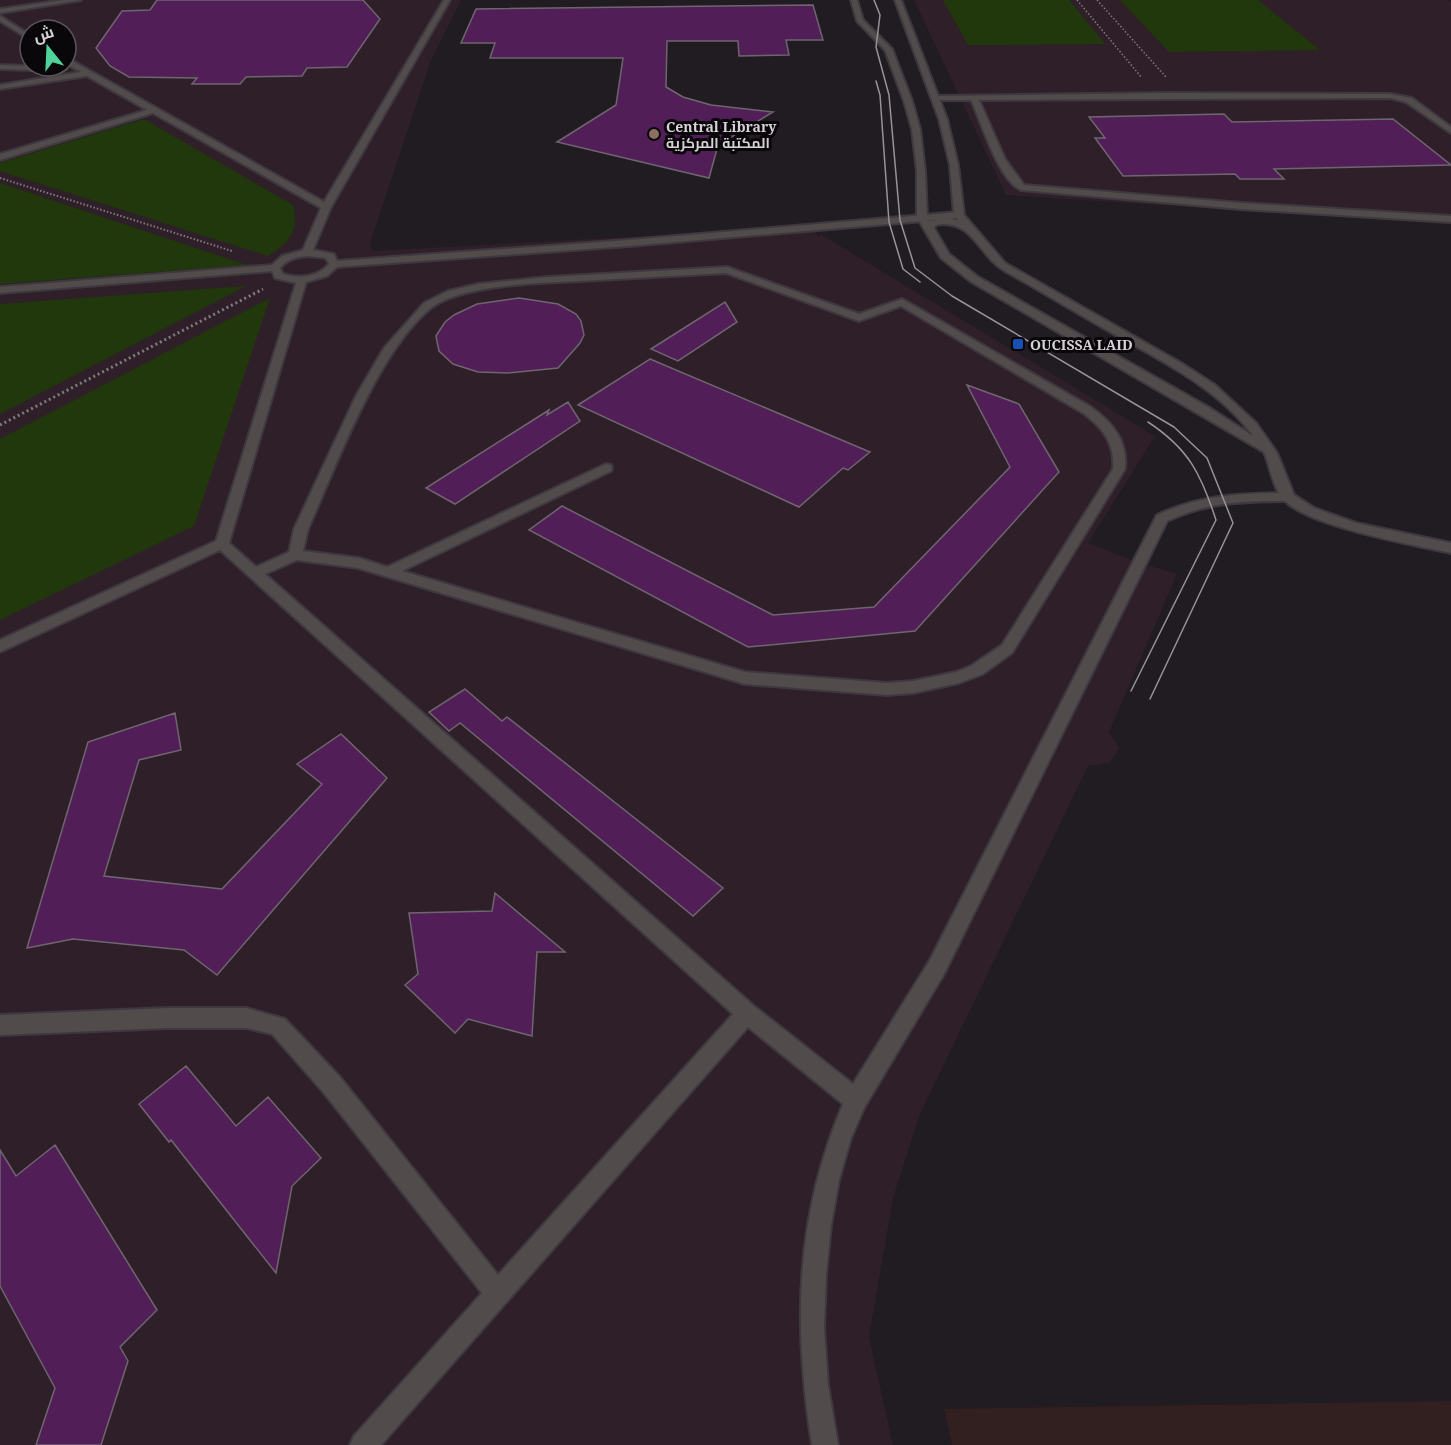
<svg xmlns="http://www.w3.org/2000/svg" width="1451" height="1445" font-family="'Noto Serif',Cairo,serif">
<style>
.industrial{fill:#321f1f}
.education{fill:#2f1f29;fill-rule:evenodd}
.green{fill:#20380b}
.building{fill:#511e58;stroke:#6e666f;stroke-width:1.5}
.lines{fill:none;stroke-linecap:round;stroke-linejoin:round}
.service-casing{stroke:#3e383f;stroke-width:4}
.tertiary-casing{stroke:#3e383f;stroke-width:4}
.path-far2{stroke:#807b80;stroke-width:1.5;stroke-dasharray:1.5 2;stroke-linecap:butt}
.path-far1{stroke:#807b80;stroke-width:2;stroke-dasharray:1.5 2;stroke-linecap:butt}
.path{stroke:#807b80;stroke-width:3;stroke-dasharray:2 3;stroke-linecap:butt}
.service{fill:#514b4c;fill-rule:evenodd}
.tertiary{fill:#514b4c;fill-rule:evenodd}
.tram{stroke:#999399;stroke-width:1.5}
.education-dot{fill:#8d6e63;stroke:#09070a;stroke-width:2}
.transit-dot{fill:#1a4fb4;stroke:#09070a;stroke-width:2}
.labels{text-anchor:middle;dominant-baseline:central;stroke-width:6;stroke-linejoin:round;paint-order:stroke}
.far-poi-label{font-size:14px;font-weight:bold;fill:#d6d1d6;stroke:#09070a;text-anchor:start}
</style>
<rect width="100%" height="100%" fill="#211b22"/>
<path class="industrial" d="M1451,1401V1445H952L944,1409Z"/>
<path class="education" d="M0,0H461L430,63L370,243L372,251L811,227L819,238L820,234L1155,436L1088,543L1137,562L1177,574L1109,732L1119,748L1110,763L1088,766L920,1114L893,1198L869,1337L893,1445H0ZM30,30H66V66H30Z
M914,0H1448L1451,2V224L1006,195Z"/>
<path class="green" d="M943,0H1069L1105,44L968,45Z
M1120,0H1258L1320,50L1169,52Z
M144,119L293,205C300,231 288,244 268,256L0,171V163Z
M0,183L247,265L0,284Z
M246,286L0,414V304Z
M270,298L194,526L0,620V439Z"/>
<path class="building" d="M157,0H363L380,19L347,67L307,68L302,76L246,77L240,84H192L197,78L129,77L110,66L96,48L122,11L150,10Z
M813,5L823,40H786L789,55L739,56L738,41H667L666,87L683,97L711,105L773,112L733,136L717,149L709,178L557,142L616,105L623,58H490L495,43H461L476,9Z
M1224,114L1232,122L1393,119L1451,165L1274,169L1284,179H1240L1235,174L1123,176L1095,138H1105L1089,117Z
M519,298L558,304L576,314L581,321L584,335L580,343L558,368L508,373L478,372L453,364L439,351L436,336L445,322L454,315L477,304Z
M725,302L737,322L678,361L651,349Z
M650,359L870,452L848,470L843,468L799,507L578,405Z
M967,385L1019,404L1059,472L915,631L748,647L529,530L562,506L773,615L874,607L1010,467Z
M568,402L580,421L455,504L426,488L549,410L547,415Z
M465,689L502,721L507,717L723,888L693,916L460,723L449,731L429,712Z
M175,713L181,750L139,760L104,876L222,889L322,784L297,764L341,734L387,778L217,975L184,950L73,939L27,948L88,742Z
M495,893L565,952H537L532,1036L468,1019L455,1033L405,985L418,974L409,913L492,911Z
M186,1066L236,1126L268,1097L321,1158L292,1186L276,1273L171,1140L169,1142L139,1104Z
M55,1145L157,1310L120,1347L128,1361L101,1445H36L55,1388L0,1286V1150L16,1176Z"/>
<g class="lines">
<g class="service-casing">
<path id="service" d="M64,0H81L0,13V9Z
M444,0H450L331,207L313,250L334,254L337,261L629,240L959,212L964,215L959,218L629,246L337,267L327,276L306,282L229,543L256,567L289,552L294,529L356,396L384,348L424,303L448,291L478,284L548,277L727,267L859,314L902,299L1091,407C1113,423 1128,441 1125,469L1012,653L983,674L959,683L913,693L887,695L745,684L358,568L297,560L265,574L754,1006L853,1084L930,960L1157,515C1200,495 1242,493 1288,493L1295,497L1288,501C1245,501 1207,502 1167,521L944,974L864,1108L851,1138L839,1180L831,1225L826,1275L824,1328L828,1385L838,1445H812C793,1325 795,1217 843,1104L748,1027L381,1445H350L354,1436L482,1293L324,1093L272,1034L246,1028H168L0,1035V1015L168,1008H246L285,1019L340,1077L498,1275L733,1014L220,550L0,652V640L216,541L296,283L275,278L272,271L0,293V287L272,265L282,256L303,250L321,208L153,113L0,160V154L147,110L87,76L0,89V85L81,72L66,64V59H69L324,202ZM308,256L326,258L329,264C318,277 299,279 283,274L280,268C287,259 297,257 308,256ZM726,273L859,321L901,306L1083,413C1103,428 1115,443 1113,469L1002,645L971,666L956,672L913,681L887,683L745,672L402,571L611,471L612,468L611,465L606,464L387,567L359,558L303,551L308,529C337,465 377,352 431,308C464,282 556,283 599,280C641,278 684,275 726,273Z
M0,16L30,35V40L0,21Z
M0,65L62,67L66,69L62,71L0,69Z
M1167,93L1390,94L1412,98L1451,127V133L1406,102L1390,98L979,100L1005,159L1024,185L1241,203L1451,216V222L1241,209L1021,190C998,180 982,123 971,100H936L932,98L936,96Z"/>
</g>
<g class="tertiary-casing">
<path id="tertiary" d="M851,0H857L863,20L892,49L912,101L920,129L925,171L927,217L929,221L946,218L958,220L954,215L950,165L939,119L895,0H901L947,119L958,165L964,215L1005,263L1181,363L1215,385L1256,423L1277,453L1294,495L1314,508L1356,523L1451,543V553C1414,545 1306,526 1283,499C1273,488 1270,466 1264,452L970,281L941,258L917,217V171L912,129L904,101L885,50L857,21ZM942,224C974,223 980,257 1005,271C1044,293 1082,316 1121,338C1166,363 1222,392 1253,436L1208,407L978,277L949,254L934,228L936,225Z"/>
</g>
<path class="path-far2" d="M1077,0L1142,78
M1097,0L1166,77"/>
<path class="path-far1" d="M0,178L232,251"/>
<path class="path" d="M0,425L263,289"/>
<use href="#service" class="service"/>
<use href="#tertiary" class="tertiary"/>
<path class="tram" d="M874,0L880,15L876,47L889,95L900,220L915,268L952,296L1174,427L1207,458L1233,523L1150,699
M876,81L880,95L889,222L903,269L920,282
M1131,691L1216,520C1201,474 1189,449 1148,422"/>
</g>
<circle class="education-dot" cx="654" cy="134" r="6"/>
<rect class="transit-dot" x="1012" y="338" width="12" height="12" rx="3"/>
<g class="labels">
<g class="far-poi-label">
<text x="666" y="126">Central Library<tspan x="666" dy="16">المكتبة المركزية</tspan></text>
<text x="1030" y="344">OUCISSA LAID</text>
</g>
</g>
<g transform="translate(48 48) rotate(342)"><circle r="28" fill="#09070a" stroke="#5b585c" stroke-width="1.5"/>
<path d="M0-4.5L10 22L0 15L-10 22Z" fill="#4fd399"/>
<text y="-9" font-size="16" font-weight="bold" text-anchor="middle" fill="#d6d1d6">ش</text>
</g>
</svg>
